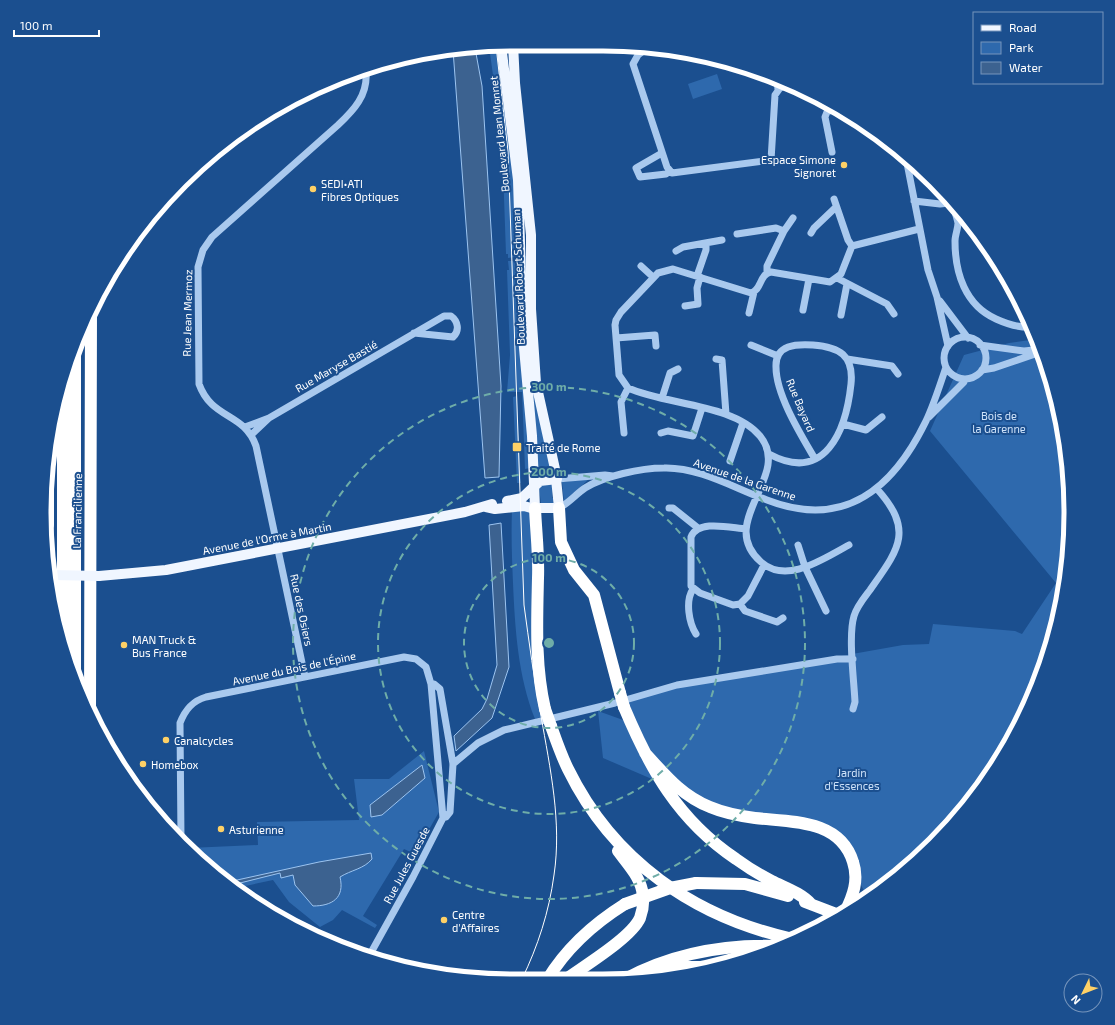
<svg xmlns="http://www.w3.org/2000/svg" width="1115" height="1025" font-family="'Exo 2',sans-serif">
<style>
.green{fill:#2e69ad}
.water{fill:#3c6290;stroke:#9cc4f0}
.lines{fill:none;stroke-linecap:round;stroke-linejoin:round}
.minor{stroke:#a9c9ee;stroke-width:7}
.major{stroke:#f0f6ff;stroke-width:10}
.highway{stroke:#fff;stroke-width:12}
.tram{stroke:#fff;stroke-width:1}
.major-bridge{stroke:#f0f6ff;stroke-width:10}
.highway-bridge{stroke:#fff;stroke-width:12}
.ring{fill:none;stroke:#6fada8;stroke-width:2;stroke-dasharray:7 5}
.poi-dot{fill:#ffd166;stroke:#1b4f8f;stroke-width:1.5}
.labels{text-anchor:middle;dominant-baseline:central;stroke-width:4;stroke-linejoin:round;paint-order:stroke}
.street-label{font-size:11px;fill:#fff;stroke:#1b4f8f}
.poi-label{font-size:11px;fill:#fff;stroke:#1b4f8f;text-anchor:start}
.park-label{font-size:11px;fill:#cfe3fa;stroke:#1b4f8f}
.rim{fill:none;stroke:#fff;stroke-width:5}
.centre{fill:#6fada8;stroke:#1b4f8f;stroke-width:2}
.ring-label{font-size:12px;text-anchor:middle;font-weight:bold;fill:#6fada8;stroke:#1b4f8f;stroke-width:4;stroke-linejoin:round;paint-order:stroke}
</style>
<rect width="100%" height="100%" fill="#1b4f8f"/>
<path class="green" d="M499,45L512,154L518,253H515V257L508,258V254H506L502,141L489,46Z
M717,74L722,89L693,99L688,84Z
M523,256H529L528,310L552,466L538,467Z
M508,261H516L530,468L525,469L522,392H507L510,355L507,270H509Z
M1037,339L1062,421L1071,513L1062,604L1035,692L992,773L934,844L860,904L865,893L861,885L860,866L846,840L708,805L696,798L603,758L598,711L637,725L628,700L677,685L903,645L929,644L933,624L1015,631L1022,634L1056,583L930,431L964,355L1009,343Z
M517,396L521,483H517L513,397Z
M589,479L564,502L562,482Z
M551,484L553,486L552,498H554L553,503H541L539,488L541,485Z
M512,510L530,511L544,716L535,719C518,676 515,629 513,583C512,559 511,535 512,510Z
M424,751L439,812L415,854L404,849L363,916L377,925L375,928L342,910L333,920L320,927L289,902L273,880L236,888L203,865L189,848L258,845L257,822L359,820L354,779H389Z"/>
<path class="water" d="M475,48L482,86L501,386L499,477L485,478L453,50Z
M501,523L509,667L492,718L456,751L454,736L482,709L487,699L497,665L489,525Z
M422,765L425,778L382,815L371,817L370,805Z
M371,853L372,859C364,869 351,870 340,877C345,898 332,906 313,906L295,885L293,875L281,878L280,873L232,885L228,882L319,862Z"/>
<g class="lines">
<path class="minor" d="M649,47L638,55L633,64L667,167L672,173L771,160L775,95L780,88L790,84
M777,78L778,90
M832,152L825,117L827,112L835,108
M662,153L636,168L640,177L666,174L670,171
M906,158L928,270L937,297L948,346
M834,199L848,240L852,246
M914,201L940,204L949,203
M954,208C955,213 957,218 958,223C958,229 955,235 955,241C955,273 965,305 996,319C1007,324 1020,328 1032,327
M811,233L814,228L836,207
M737,234L776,228L784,231
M676,251L683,247L722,240
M641,266L653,277
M767,273V266L784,231L793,218
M697,276L706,250V243
M837,278L887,304L894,314
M940,301L968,338
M685,306L698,304L697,288L700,277
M803,310L809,279
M749,313L754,292
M841,315L847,284
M944 358a21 21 0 1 1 42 0a21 21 0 1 1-42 0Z
M616,338L655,335L656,346
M751,345L778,356
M980,345L1024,351L1034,350
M716,359L722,360L726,414
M847,359L892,366L898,374
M982,370L994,368L1041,352
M662,398L670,373L678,369
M929,417L964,382V379
M269,418L444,316H451C458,321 460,331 453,337L414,333
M843,424L866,430L882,417
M245,427L269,418L251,435
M624,433L621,402L628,388
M661,433L668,431L693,436L702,408
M769,454C825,484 846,431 851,384C854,355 839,347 813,345C797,344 775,344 776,367C776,395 801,435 815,459
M730,461L743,423
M557,479L605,475L613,476
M559,508C569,503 576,494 585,488C604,476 641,468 664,468C699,467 734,488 767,500C844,530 893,489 926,421C934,404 940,385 946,367
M669,508H673L698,528
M746,529C731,528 698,519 691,537V586L700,593L733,605L740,604L748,596L764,565
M798,545L805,567L826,611
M849,545C824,558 787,585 761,562C715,522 793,476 760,436C734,404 666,405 628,388L619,375L615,325L616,320L621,312L658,273L673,269L751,293C762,290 759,274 771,272L830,282L841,274L852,246L919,229
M693,589C685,601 689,623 696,634
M740,604L745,611L777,622L783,618
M305,677L256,446C244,412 212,420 199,384L198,267L203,250L212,237L338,125C354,110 368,95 366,72
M431,684H434L440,689L453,764L450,812L446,817L443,818
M853,709L855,702C854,680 848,636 854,616C857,606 864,598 870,590C898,550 915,531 877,489
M453,764L478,743L504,730L615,703L677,685L837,659H853
M181,839L180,723C185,710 192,701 206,697L404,657L416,659L426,667L431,684L443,818L413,877L368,958"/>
<path class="major" d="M501,45L518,180L523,337L532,436L535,508
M507,501L522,498L540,481L557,479
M486,507L495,509L524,506L531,508H559L555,469L536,383L531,309V235L515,83L513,44
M99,576L166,570L465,512L492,504"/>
<path class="highway" d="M75,352V676
M535,508C536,532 539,555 538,578C537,622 535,666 545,709
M559,508L561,542L574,570L594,595L620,693
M48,525V464
M63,637V382
M624,707C650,769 678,820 736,859C747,867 760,875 772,881C786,888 801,893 811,904
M90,712L91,310
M551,726C556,740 561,755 568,769C613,861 694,917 793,939
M645,753C665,775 682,796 710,807C724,813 740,816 755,818C791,822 840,819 853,862C859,880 853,896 845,912
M696,883L745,884L788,896
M805,902L839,915
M649,974L683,967H709
M625,979C673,953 726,944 780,946
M547,980C567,947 593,924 625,904
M565,980C584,966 631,938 640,918C643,910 644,899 642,890C639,876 627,863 618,851"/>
<path class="tram" d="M496,46L508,151L524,605C529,642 534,679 541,716C550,768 562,822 554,875C549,912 538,946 522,979"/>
<path class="major-bridge" d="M51,575L99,576"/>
<path class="highway-bridge" d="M620,693L624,707
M545,709L551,726
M625,904L670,888L696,883"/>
</g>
<g class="ring">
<circle cx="549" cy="643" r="85"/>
<circle cx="549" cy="643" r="171"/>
<circle cx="549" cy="643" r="256"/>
</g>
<g class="poi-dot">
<circle cx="844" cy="165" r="4"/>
<circle cx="313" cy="189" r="4"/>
<rect x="512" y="442" width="10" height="10" rx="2"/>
<circle cx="124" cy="645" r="4"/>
<circle cx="166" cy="740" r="4"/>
<circle cx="143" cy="764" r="4"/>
<circle cx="221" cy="829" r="4"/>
<circle cx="444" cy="920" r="4"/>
</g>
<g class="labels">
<g class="street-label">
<text transform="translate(499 134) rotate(-96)">Boulevard Jean Monnet</text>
<text transform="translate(518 277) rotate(-92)">Boulevard Robert Schuman</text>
<text transform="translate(187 313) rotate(-89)">Rue Jean Mermoz</text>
<text transform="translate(336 366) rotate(-30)">Rue Maryse Bastié</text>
<text transform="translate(801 405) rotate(67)">Rue Bayard</text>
<text transform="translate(745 479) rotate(19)">Avenue de la Garenne</text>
<text transform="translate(77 511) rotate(-89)">La Francilienne</text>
<text transform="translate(267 538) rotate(-11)">Avenue de l'Orme à Martin</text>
<text transform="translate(302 610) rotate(78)">Rue des Osiers</text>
<text transform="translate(294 668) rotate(-12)">Avenue du Bois de l'Épine</text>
<text transform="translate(406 865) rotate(-62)">Rue Jules Guesde</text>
</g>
<g class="poi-label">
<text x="836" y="159" text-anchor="end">Espace Simone<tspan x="836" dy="13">Signoret</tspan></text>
<text x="321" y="183">SEDI•ATI<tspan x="321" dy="13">Fibres Optiques</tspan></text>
<text x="526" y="447">Traité de Rome</text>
<text x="132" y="639">MAN Truck &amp;<tspan x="132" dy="13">Bus France</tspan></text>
<text x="174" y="740">Canalcycles</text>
<text x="151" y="764">Homebox</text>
<text x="229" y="829">Asturienne</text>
<text x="452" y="914">Centre<tspan x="452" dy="13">d'Affaires</tspan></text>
</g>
<g class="park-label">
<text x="999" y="415">Bois de<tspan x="999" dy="13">la Garenne</tspan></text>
<text x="852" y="772">Jardin<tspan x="852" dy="13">d'Essences</tspan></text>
</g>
</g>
<path d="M0 0H1115V1025H0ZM512 51H603A461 461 0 0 1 1064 512V513A461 461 0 0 1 603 974H512A461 461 0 0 1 51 513V512A461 461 0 0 1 512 51Z" fill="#1b4f8f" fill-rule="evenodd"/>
<path class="rim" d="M512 51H603A461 461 0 0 1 1064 512V513A461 461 0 0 1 603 974H512A461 461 0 0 1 51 513V512A461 461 0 0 1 512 51Z"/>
<circle cx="549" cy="643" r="6" class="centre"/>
<g class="ring-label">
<text x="549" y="391">300 m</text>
<text x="549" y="476">200 m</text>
<text x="549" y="562">100 m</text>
</g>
<rect x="973" y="12" width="130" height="72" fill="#1b4f8f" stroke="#7695bc"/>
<rect x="981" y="25" width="20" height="6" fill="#f0f6ff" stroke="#7695bc"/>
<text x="1009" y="32" font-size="12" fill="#ffffff">Road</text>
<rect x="981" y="42" width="20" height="12" fill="#2e69ad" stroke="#7695bc"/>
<text x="1009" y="52" font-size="12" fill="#ffffff">Park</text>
<rect x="981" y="62" width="20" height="12" fill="#3c6290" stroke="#7695bc"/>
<text x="1009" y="72" font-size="12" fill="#ffffff">Water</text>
<g transform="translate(1083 993) rotate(227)"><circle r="19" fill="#1b4f8f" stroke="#7695bc"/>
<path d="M0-3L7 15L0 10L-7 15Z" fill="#ffd166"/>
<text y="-6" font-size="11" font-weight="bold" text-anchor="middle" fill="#ffffff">N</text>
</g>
<path d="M14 30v6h85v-6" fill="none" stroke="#ffffff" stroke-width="2"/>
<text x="20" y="30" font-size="12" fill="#ffffff" stroke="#1b4f8f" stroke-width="3" paint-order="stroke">100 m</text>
</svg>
